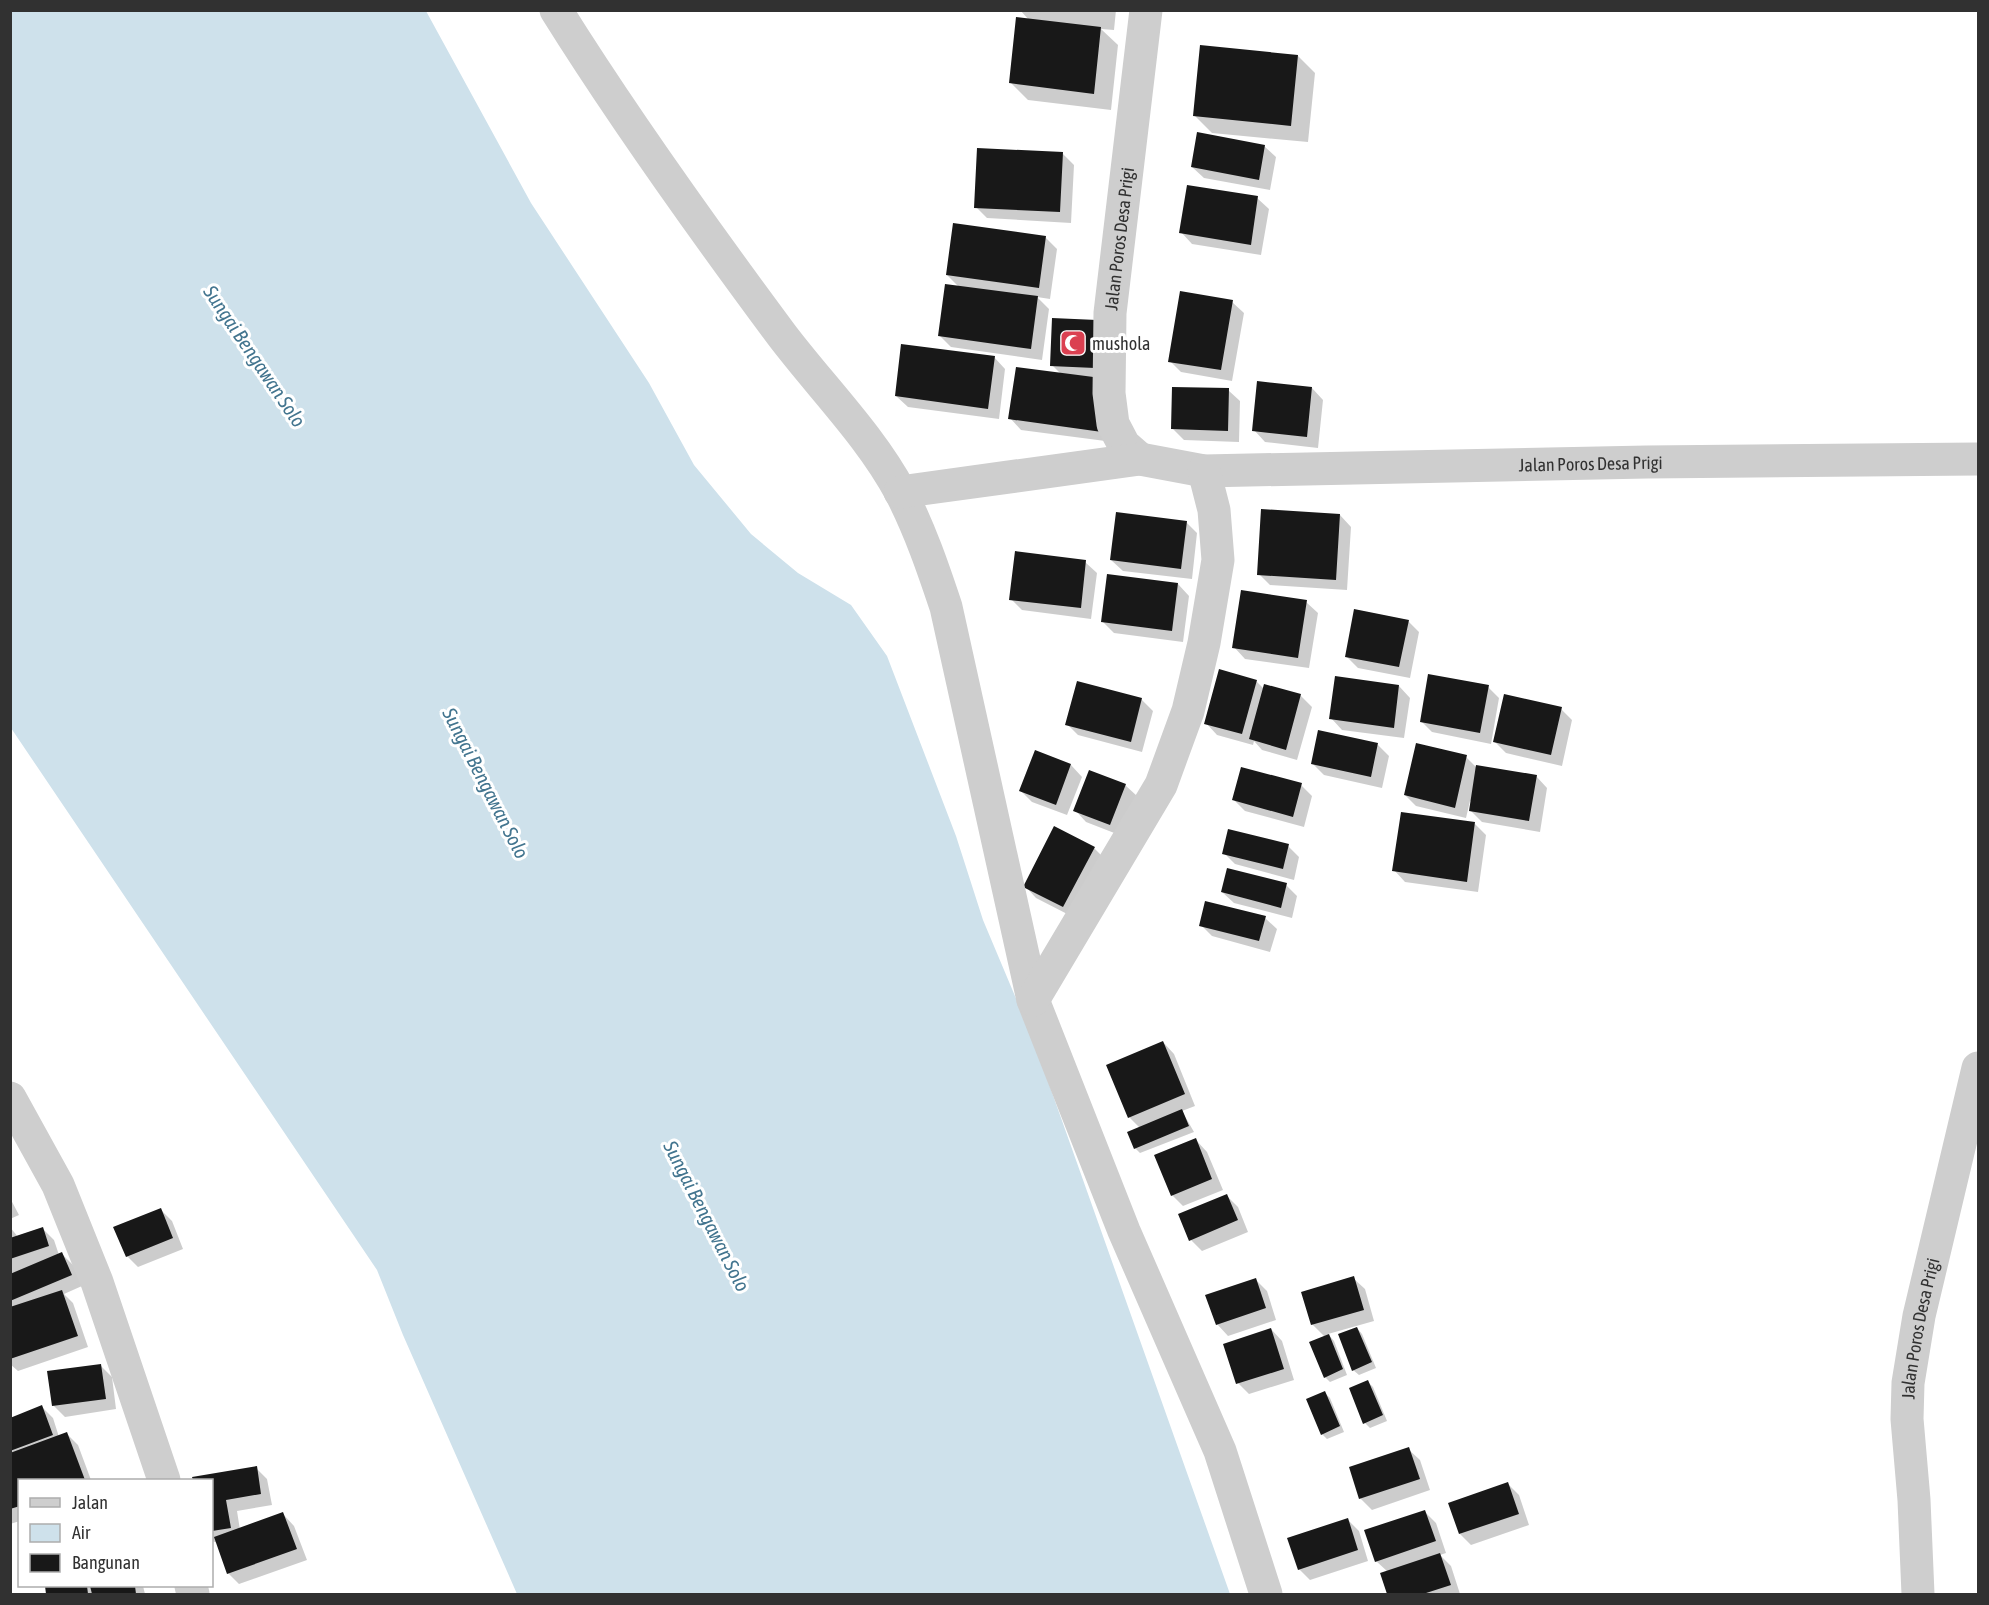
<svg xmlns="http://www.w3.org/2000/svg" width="1989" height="1605" font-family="'Asap Condensed',sans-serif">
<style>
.water{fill:#cee1eb}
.shadow{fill:#0003}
.building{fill:#181818}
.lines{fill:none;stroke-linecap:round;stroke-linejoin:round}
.minor{stroke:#cecece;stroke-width:33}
.labels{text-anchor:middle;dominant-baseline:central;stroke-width:6;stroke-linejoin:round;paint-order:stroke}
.street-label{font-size:18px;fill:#313131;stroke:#fff}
.poi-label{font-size:18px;fill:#313131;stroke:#fff;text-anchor:start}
.water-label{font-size:20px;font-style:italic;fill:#43758f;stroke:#fff}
</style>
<rect width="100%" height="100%" fill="#fff"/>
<path class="water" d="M10,11H426L531,203L649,383L694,465L751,534L798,573L851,605L887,656L956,836L983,920L1033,1039L1230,1594H517L403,1335L377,1270L11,728Z"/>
<path class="shadow" d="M1020,10H1116L1114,30L1101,29L1118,45L1111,110L1028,100L1011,83L1029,20Z
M1298,56L1315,73L1308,142L1212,133L1195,116Z
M1264,146L1276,157L1270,190L1204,178L1192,167Z
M1063,154L1074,165L1071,223L987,218L976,207Z
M1257,198L1269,209L1261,255L1192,244L1181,232Z
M1045,237L1057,249L1050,299L1037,297L1049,309L1042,360L951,347L940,336L959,287L947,275Z
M1232,302L1244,313L1232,381L1181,372L1170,361Z
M1096,321L1113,442L1021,430L1010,418L1061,374L1052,365Z
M994,357L1005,369L999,419L908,407L896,396Z
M1312,388L1323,400L1318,448L1265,442L1254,430Z
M1228,390L1240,401L1239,442L1184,440L1172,428Z
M1340,515L1351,527L1347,590L1270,585L1259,574Z
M1186,522L1197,533L1192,579L1123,571L1111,560Z
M1085,562L1097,573L1091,619L1022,610L1011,599Z
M1178,584L1189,596L1183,642L1114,633L1103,622Z
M1306,602L1318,613L1309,668L1245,659L1234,647Z
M1408,621L1419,632L1410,678L1358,668L1347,657Z
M1256,681L1264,689L1300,695L1312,707L1297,760L1262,750L1254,741L1253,745L1217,735L1206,723Z
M1399,686L1410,698L1404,738L1342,730L1331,718Z
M1488,687L1499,698L1491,744L1432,732L1421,721Z
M1141,699L1153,711L1142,752L1078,735L1067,724Z
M1561,709L1572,720L1562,766L1506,753L1495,742Z
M1378,745L1389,756L1382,788L1324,775L1313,764Z
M1466,757L1477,768L1536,776L1547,788L1540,832L1482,822L1471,811L1472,802L1470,801L1466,818L1416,806L1405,795Z
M1071,765L1082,777L1067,815L1032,802L1021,791Z
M1125,785L1137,796L1122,836L1086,822L1075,810Z
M1301,785L1312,796L1304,827L1245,811L1234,800Z
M1475,824L1486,835L1478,892L1405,882L1394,870Z
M1288,846L1299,857L1294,880L1235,864L1224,853Z
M1094,848L1105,859L1075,918L1036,898L1025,886Z
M1286,885L1297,896L1292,918L1234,903L1222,892Z
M1265,918L1277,929L1270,952L1212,936L1201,925Z
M1163,1042L1174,1054L1195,1106L1182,1111L1194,1132L1140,1153L1135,1148L1140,1128L1130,1118L1108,1065Z
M1196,1140L1207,1152L1223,1190L1183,1206L1172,1195Z
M1227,1196L1238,1207L1248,1232L1202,1251L1191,1240Z
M10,1198L19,1215L10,1219Z
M161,1210L172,1221L183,1249L138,1267L127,1256Z
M10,1227L18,1237L43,1229L54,1240L59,1255L62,1254L73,1265L82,1286L64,1294L73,1303L88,1347L18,1371L10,1364V1276L13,1275L10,1272Z
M1353,1278L1365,1289L1374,1321L1328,1334L1334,1341L1347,1375L1330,1382L1325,1377V1337L1312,1324Z
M1256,1280L1267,1291L1276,1320L1228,1336L1217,1324Z
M1357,1328L1362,1334L1376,1368L1359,1375L1353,1370Z
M1271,1329L1282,1341L1294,1380L1249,1394L1238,1383Z
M100,1365L112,1377L116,1409L65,1417L53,1405Z
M1368,1382L1373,1387L1387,1421L1370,1428L1365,1423Z
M1325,1393L1330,1398L1344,1432L1327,1439L1322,1434Z
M42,1407L53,1418L59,1437L67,1434L78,1445L91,1480H20V1521L10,1524V1420Z
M1408,1449L1420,1460L1430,1490L1372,1510L1360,1498Z
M256,1468L267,1479L272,1505L237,1511L240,1530L283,1514L294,1526L307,1560L239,1584L228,1573L218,1543L212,1541V1480H194V1478Z
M1508,1484L1519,1495L1529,1525L1471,1545L1460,1534Z
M1424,1511L1436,1523L1446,1553L1440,1555L1451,1566L1460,1594H1389L1382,1574L1388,1572L1376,1561Z
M1347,1519L1359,1531L1368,1561L1310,1580L1299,1569Z
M46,1586H143L145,1594H47Z"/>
<path class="building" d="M1016,17L1101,27L1094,94L1009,83Z
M1200,45L1298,55L1291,126L1193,116Z
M1197,132L1265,145L1259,180L1191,167Z
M977,148L1063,152L1060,212L974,208Z
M1187,185L1258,196L1251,245L1179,233Z
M953,223L1046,236L1039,288L946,275Z
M945,284L1038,296L1031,349L938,336Z
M1180,291L1233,300L1221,370L1168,362Z
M1052,318L1097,320L1095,368L1050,366Z
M901,344L995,356L988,409L895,396Z
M1016,367L1109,379L1102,432L1008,419Z
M1257,381L1312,387L1307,437L1252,431Z
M1172,387L1229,388L1228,431L1171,429Z
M1261,509L1340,514L1336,580L1257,575Z
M1116,512L1187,521L1181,569L1110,560Z
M1015,551L1086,560L1081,608L1009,600Z
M1107,574L1178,583L1172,631L1101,622Z
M1241,590L1307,600L1298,658L1232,648Z
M1354,609L1409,620L1399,667L1345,657Z
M1219,669L1257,680L1242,734L1204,724Z
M1428,674L1489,685L1480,733L1420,722Z
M1335,676L1399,685L1394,728L1329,719Z
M1077,681L1142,698L1131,742L1065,725Z
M1264,684L1301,694L1286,750L1249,739Z
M1504,694L1562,707L1551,755L1493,742Z
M1318,730L1378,743L1371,777L1311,764Z
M1416,743L1467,755L1455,808L1404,795Z
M1035,750L1071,764L1056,805L1019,791Z
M1476,765L1537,775L1529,821L1469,811Z
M1241,767L1302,783L1293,817L1232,800Z
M1089,770L1126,784L1110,825L1073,811Z
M1401,812L1475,822L1467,882L1392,871Z
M1054,826L1095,847L1063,907L1023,887Z
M1228,829L1289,844L1283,869L1222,854Z
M1227,868L1287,883L1281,908L1221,892Z
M1205,901L1266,916L1259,941L1199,926Z
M1163,1041L1185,1094L1128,1118L1106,1065Z
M1182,1109L1189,1126L1134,1149L1127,1132Z
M1196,1138L1212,1179L1171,1196L1154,1155Z
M1227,1194L1238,1220L1189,1241L1178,1214Z
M161,1208L173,1238L126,1257L113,1227Z
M43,1227L49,1246L10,1259V1238Z
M62,1252L72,1275L10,1301V1274Z
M1354,1276L1364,1310L1311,1325L1301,1292Z
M1256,1278L1266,1308L1216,1325L1205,1295Z
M62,1290L78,1336L10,1359V1307Z
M1357,1327L1372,1362L1352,1371L1338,1334Z
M1271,1328L1284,1369L1236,1384L1223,1344Z
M1329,1334L1343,1369L1324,1378L1309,1342Z
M101,1364L106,1399L52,1406L47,1371Z
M1368,1380L1383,1415L1363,1424L1349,1388Z
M1325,1391L1340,1426L1321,1435L1306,1399Z
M42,1405L53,1435L10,1451V1418Z
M67,1432L85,1480H20V1506L10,1509V1453Z
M1409,1447L1420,1479L1359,1499L1349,1467Z
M257,1466L261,1494L226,1500L231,1528L212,1531V1480H193L192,1477Z
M1508,1482L1519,1514L1459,1534L1448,1503Z
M1425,1510L1436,1541L1375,1562L1364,1530Z
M283,1512L297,1549L227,1574L214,1537Z
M1348,1518L1358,1550L1298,1570L1287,1538Z
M1440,1553L1451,1585L1423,1594H1387L1380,1573Z
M45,1586H87L88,1594H46Z
M90,1586H135L136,1594H92Z"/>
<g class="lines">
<g class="minor">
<path d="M556,10C626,122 703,229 781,334C821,387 870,435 901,493C920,530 933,568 946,607L1033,1000L1124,1231L1220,1451L1266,1594"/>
<path id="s1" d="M1140,459L1124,445L1113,424L1109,393L1110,313L1146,10"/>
<path id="s2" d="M900,492L1140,459L1204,471L1647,462L1978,459"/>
<path d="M1033,1000L1161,785L1188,711L1204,643L1218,560L1214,510L1204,471"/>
<path d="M10,1098L58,1185L97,1282L164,1480"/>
<path d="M191,1586L193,1594"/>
<path id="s3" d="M1918,1594L1914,1500L1907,1419L1908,1383L1919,1316L1978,1068"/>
</g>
</g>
<defs>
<g id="mosque-square" transform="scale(1.35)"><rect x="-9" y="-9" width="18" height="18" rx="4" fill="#db4051" stroke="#fff"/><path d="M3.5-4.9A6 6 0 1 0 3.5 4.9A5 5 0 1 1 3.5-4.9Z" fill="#fff"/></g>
</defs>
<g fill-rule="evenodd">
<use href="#mosque-square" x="1073" y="343"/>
</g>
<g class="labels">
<g class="street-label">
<text stroke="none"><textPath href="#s1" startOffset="231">Jalan Poros Desa Prigi</textPath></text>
<text stroke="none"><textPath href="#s2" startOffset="694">Jalan Poros Desa Prigi</textPath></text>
<text stroke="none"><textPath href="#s3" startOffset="267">Jalan Poros Desa Prigi</textPath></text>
</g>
<g class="poi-label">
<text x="1092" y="343">mushola</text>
</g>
<g class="water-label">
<text transform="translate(255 356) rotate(56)">Sungai Bengawan Solo</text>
<text transform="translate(486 783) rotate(63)">Sungai Bengawan Solo</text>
<text transform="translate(707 1216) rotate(63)">Sungai Bengawan Solo</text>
</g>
</g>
<rect width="1989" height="1605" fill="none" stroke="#313131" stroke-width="24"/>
<rect x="18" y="1479" width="195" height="108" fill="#ffffff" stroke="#adadad" stroke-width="1.5"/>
<rect x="30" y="1498" width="30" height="9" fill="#cecece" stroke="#adadad" stroke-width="1.5"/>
<text x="72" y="1509" font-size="18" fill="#313131">Jalan</text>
<rect x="30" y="1524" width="30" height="18" fill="#cee1eb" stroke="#adadad" stroke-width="1.5"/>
<text x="72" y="1539" font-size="18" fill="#313131">Air</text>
<rect x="30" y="1554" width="30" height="18" fill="#181818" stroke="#adadad" stroke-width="1.5"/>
<text x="72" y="1569" font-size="18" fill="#313131">Bangunan</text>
</svg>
